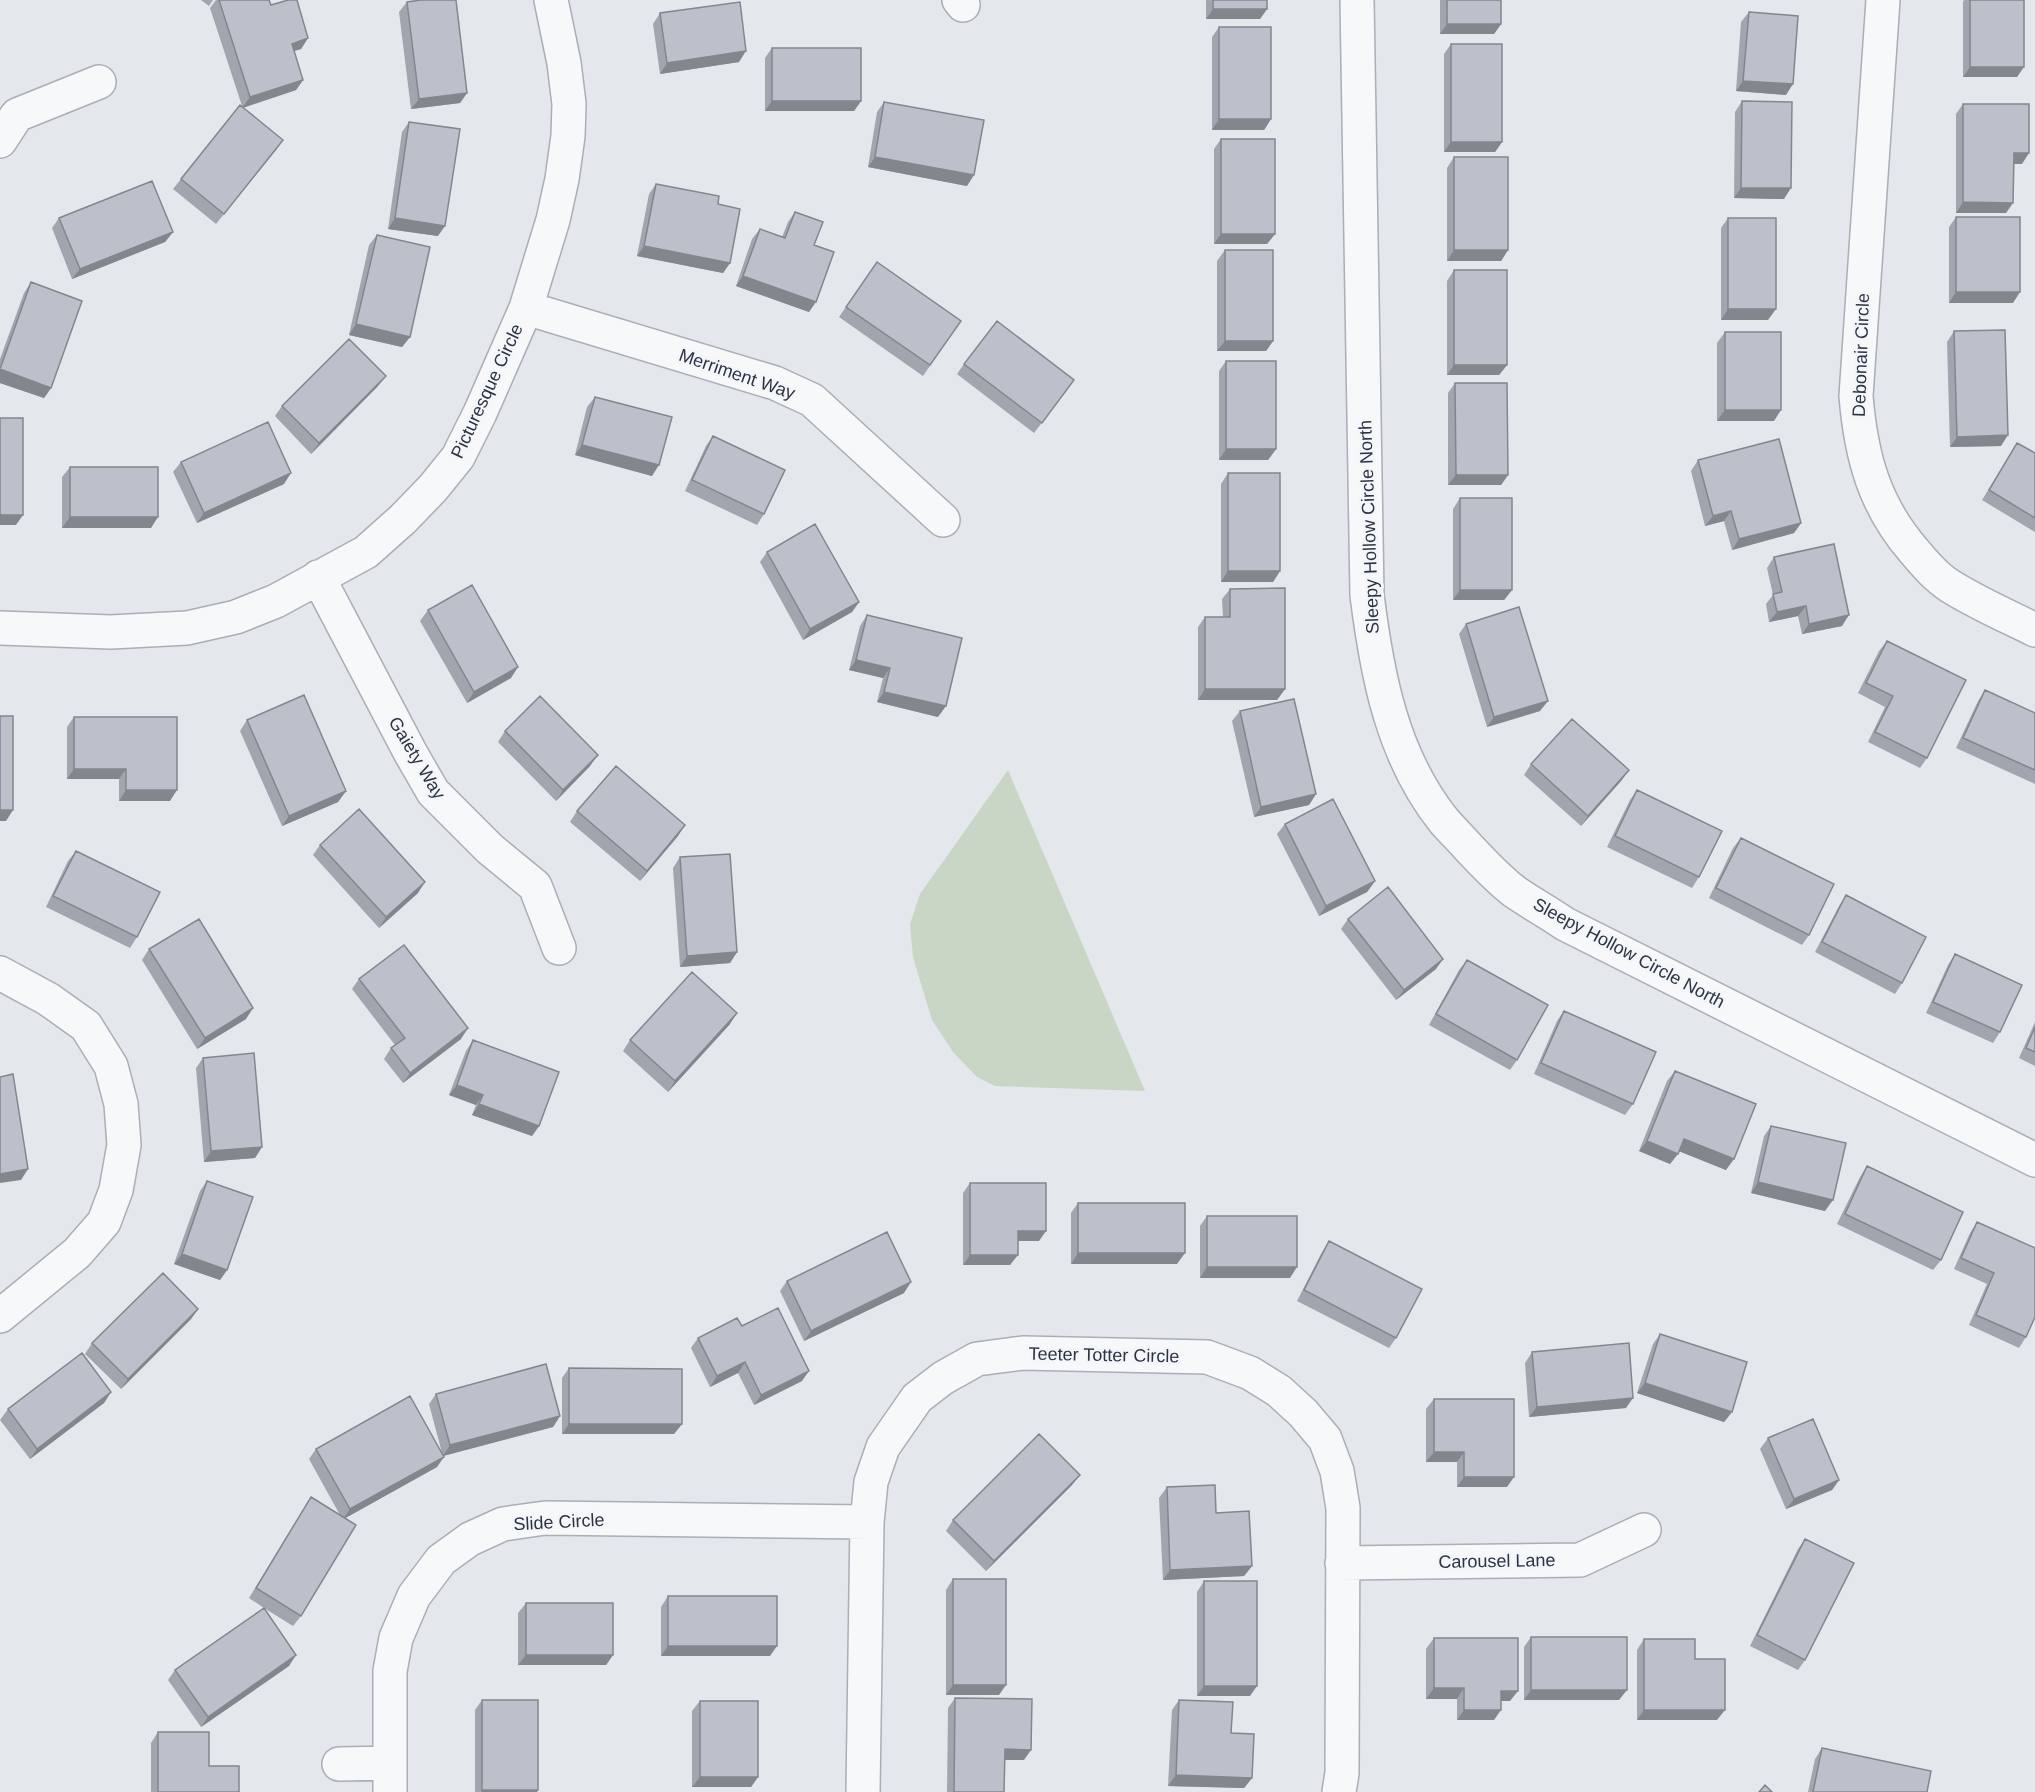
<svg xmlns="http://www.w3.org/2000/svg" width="2035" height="1792" font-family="Helvetica,sans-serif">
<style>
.green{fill:#c9d6c5}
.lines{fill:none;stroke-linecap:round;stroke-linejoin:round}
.street-casing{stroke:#a9aeb7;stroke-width:36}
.street{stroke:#f7f8fa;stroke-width:33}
.wall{fill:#a1a5ae}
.shaded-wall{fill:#83868d}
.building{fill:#bbc0ca;stroke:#83868d;stroke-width:1.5}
.labels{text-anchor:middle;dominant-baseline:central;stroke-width:6;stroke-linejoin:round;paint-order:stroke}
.street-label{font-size:18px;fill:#2b3445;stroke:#f4f6f9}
</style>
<rect width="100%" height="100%" fill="#e4e7ec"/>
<path class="green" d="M1008,770L1145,1091L995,1086L977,1077L953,1052L932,1020L913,957L910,924L920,894Z"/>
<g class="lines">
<g class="street-casing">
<path id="street" d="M959,0L963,5
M1357,0L1367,595C1377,675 1392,756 1444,821C1452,830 1461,839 1469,848C1483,863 1499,880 1515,892C1531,903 1549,913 1565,924L2035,1160
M1883,0L1856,396C1861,456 1874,505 1914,551C1925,564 1936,577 1950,586C1977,603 2007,616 2035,630
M0,141L17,115L99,82
M526,308L775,383L812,400L943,520
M318,577L410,752L433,792L490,849L535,886L559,948
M0,628L111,632L187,628L236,617L276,601L366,552L403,519L433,488L458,457L480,413L526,308L553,220L562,179L568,136L569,104L564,63L551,0
M0,973L48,999L86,1026L111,1066L121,1104L124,1145L116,1190L104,1222L77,1253L0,1316
M1342,1563L1580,1560L1644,1530
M339,1764L390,1763
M390,1792V1671L396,1638L414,1596L441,1560L470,1539L503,1524L545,1518L867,1522
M863,1792L867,1522L871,1482L883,1447L917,1398L943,1378L977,1359L1023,1353L1207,1357L1250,1373L1279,1391L1303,1413L1325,1439L1337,1471L1343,1508L1342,1773L1339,1792"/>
</g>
<use href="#street" class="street"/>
</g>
<path class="wall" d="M201,0H213L209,6Z
M216,0H269L271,5L308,38L301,49L294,51L303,80L296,90L243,108L283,140L216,224L173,189L181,179L242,106L210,8Z
M1206,0H1267V9L1260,19H1206Z
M1440,0H1501V24L1494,34H1440Z
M1964,0H2024L2017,77H1963V2Z
M407,2L467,93L460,103L411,109L399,12Z
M1749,12L1786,95L1736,91L1741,22Z
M660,13L739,62L660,74L653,24Z
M1219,27L1271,119L1264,130H1212V37Z
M1451,44L1502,142L1495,152H1444V54Z
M772,48L861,101L854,111H765V58Z
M1742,101L1784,199L1734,198L1735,112Z
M884,102L967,186L868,167L877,112Z
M1963,104L2022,164H2014L2006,213H1956V114Z
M409,122L438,236L388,229L402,132Z
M1221,139L1275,234L1267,244H1214V149Z
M1454,157L1508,250L1501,261H1447V168Z
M656,184L718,204L730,263L723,273L637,256L649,194Z
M795,212L814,245L809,312L736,286L752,239L760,229L782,237L788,222Z
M1956,217L2013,303H1949V227Z
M59,218L173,232L165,242L72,279L52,228Z
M1728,218L1768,320H1721V228Z
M377,235L410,337L402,347L349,335L369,245Z
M1225,250L1273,341L1266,351H1217V261Z
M877,262L961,321L923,376L839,317Z
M1454,270L1507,365L1499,375H1447V281Z
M31,282L51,388L44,398L0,383V359L24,293Z
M1954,331L2001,446L1950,447L1947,342Z
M1725,332L1774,421H1717V343Z
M1226,361L1276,449L1268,460H1219V371Z
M964,364L1067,390L1034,433L957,374Z
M1455,383L1508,475L1501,485H1448V393Z
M378,386L311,454L275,416L282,406Z
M595,397L652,476L575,455L587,407Z
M713,436L764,514L757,525L685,491L706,446Z
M2017,443L2035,453V532L1982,500Z
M1698,460L1801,523L1794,533L1732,550L1724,521L1705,526L1691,471Z
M181,462L284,484L197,523L173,472Z
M70,467L151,528H62V477Z
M1228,473L1280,571L1273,582H1221V484Z
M1460,498L1512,590L1504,600H1453V509Z
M767,552L859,602L852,612L803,640L760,562Z
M1774,557L1842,626L1802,634L1798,616L1769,622L1766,604L1773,595L1767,568Z
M1230,589L1285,689L1277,700H1198V627L1205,617H1223L1222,599Z
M428,610L511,678L467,703L420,621Z
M867,615L938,717L877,702L883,678L849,670L860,626Z
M1466,624L1540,711L1487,727L1459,634Z
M1887,641L1927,758L1920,768L1868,742L1885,707L1858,693L1879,651Z
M1985,690L2035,713V784L1956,748L1978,701Z
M1240,711L1316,794L1309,805L1254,817L1232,721Z
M74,717L170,801H119V779H67V727Z
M247,720L346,791L338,802L282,826L240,731Z
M505,731L590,766L556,801L498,742Z
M1531,764L1629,770L1621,781L1581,826L1524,775Z
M1637,790L1699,877L1692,888L1607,847L1630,800Z
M577,811L678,836L640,881L570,822Z
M1285,824L1375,881L1367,892L1319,916L1277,834Z
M1741,838L1809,935L1802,945L1709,898L1733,848Z
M320,845L418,893L379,928L313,855Z
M76,851L137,937L130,948L46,907L68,861Z
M680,857L737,952L730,963L680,967L673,868Z
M1846,895L1902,983L1895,994L1815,952L1839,906Z
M1348,919L1436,969L1396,1000L1341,929Z
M149,949L246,1019L197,1049L142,960Z
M1955,954L2000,1032L1993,1043L1926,1013L1948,965Z
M1467,960L1517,1060L1510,1070L1429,1025L1459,970Z
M359,979L461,1039L403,1083L384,1059L391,1048L395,1045L352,989Z
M1564,1011L1633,1104L1625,1115L1534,1074L1557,1021Z
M2035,1022V1066L2019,1058Z
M730,1024L668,1092L623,1051L630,1040Z
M473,1040L539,1126L532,1136L472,1115L476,1105L449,1095L466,1051Z
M203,1058L262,1147L255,1158L204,1162L196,1068Z
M1675,1071L1726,1170L1679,1151L1670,1164L1639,1151L1667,1081Z
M1771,1126L1825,1211L1751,1193L1764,1136Z
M1867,1166L1941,1260L1933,1270L1837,1224L1860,1177Z
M207,1181L227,1270L220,1280L174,1264L200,1191Z
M970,1183L1039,1241H1018L1010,1265H963V1193Z
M1078,1203L1177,1264H1071V1213Z
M1207,1216L1290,1278H1200V1226Z
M1977,1222L2026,1337L2019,1348L1969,1325L1987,1284L1954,1269L1970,1233Z
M1329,1241L1396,1338L1389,1348L1297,1301L1322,1252Z
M787,1281L904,1293L804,1341L780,1291Z
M198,1309L191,1319L121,1389L85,1354L92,1343Z
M742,1326L802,1381L754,1405L738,1373L710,1387L691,1348L698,1338Z
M1660,1334L1732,1412L1724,1422L1637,1393L1653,1344Z
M1532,1352L1626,1408L1529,1417L1525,1363Z
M569,1368L682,1424L674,1434H562V1378Z
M111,1392L104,1403L30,1459L0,1420L8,1409Z
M436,1394L560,1416L553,1427L443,1456L437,1467L345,1518L301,1616L293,1626L264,1608L289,1666L201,1727L168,1680L175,1670L264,1608L249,1598L311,1497L340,1515L309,1459L316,1449L442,1453L429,1404Z
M1434,1399L1507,1487H1457V1462H1426V1409Z
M1768,1438L1839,1480L1832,1490L1786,1509L1760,1449Z
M1072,1485L986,1571L946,1531L953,1520Z
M1167,1487L1216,1513L1252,1566L1244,1576L1163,1580L1159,1498Z
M1805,1539V1660L1798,1670L1750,1646L1798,1549Z
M953,1579L999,1695H946V1590Z
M1204,1581L1250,1696H1197V1592Z
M668,1596L770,1656H661V1607Z
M526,1603L613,1655L606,1665H518V1613Z
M1531,1637L1619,1700H1524V1647Z
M1434,1638L1510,1701H1501L1494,1720H1457V1699H1426V1649Z
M1644,1639L1695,1659L1717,1720H1637V1650Z
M955,1698L1024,1760H1005L1004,1792H947L948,1708Z
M482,1700L538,1790L537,1792H475V1710Z
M1179,1700L1231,1733L1252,1778L1244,1788L1168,1786L1172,1710Z
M700,1701L758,1777L751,1787H692V1711Z
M158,1732L209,1766L239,1792H151V1743Z
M1822,1748L1927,1792H1808L1815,1759Z"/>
<path class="shaded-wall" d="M1213,9H1267L1260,19H1206Z
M1447,24H1501L1494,34H1440Z
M308,38L301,49L284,54L292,44Z
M746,51L739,62L660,74L667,63Z
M1970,67H2024L2017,77H1963Z
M303,80L296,90L242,108L250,97Z
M1743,81L1793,84L1786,95L1736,91Z
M467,93L460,103L411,109L419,99Z
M772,101H861L854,111H765Z
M1219,119H1271L1264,130H1212Z
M283,140L276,150L216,224L224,214Z
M1451,142H1502L1495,152H1444Z
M2014,153H2029L2022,164H2007Z
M875,157L974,175L967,186L868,167Z
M1741,188H1791L1784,199L1734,198Z
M1963,202L2013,203L2006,213H1956Z
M395,218L445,226L438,236L388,229Z
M173,232L165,242L72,279L80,269Z
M1221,234H1275L1267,244H1214Z
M644,246L730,263L723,273L637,256Z
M1454,250H1508L1501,261H1447Z
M743,276L816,302L809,312L736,286Z
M1956,292H2020L2013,303H1949Z
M1728,309H1776L1768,320H1721Z
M356,324L410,337L402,347L349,335Z
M1225,341H1273L1266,351H1217Z
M1454,365H1507L1499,375H1447Z
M0,369L51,388L44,398L0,383Z
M386,376L378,386L311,454L319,443Z
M1725,410H1781L1774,421H1717Z
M2008,435L2001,446L1950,447L1957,437Z
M582,445L659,465L652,476L575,455Z
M1226,449H1276L1268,460H1219Z
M291,473L284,484L197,523L204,513Z
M1456,475H1508L1501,485H1448Z
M1731,511L1724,521L1705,526L1713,516Z
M0,515H23L16,525H0Z
M70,517H158L151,528H62Z
M1801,523L1794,533L1732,550L1739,539Z
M1228,571H1280L1273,582H1221Z
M1460,590H1512L1504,600H1453Z
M859,602L852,612L803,640L810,629Z
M1806,606L1798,616L1769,622L1777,612Z
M1849,615L1842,626L1802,634L1809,624Z
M856,660L890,668L883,678L849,670Z
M518,667L511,678L467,703L474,692Z
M1205,689H1285L1277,700H1198Z
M884,692L946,706L938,717L877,702Z
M1548,701L1540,711L1487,727L1494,717Z
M598,755L590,766L556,801L563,790Z
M74,769H126L119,779H67Z
M1629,770L1621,781L1581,826L1588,816Z
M126,790H177L170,801H119Z
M346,791L338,802L282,826L289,816Z
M1316,794L1309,805L1254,817L1261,807Z
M0,810H13L6,821H0Z
M685,825L678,836L640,881L647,871Z
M1375,881L1367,892L1319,916L1326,906Z
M425,882L418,893L379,928L386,917Z
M737,952L730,963L680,967L687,956Z
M1443,959L1436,969L1396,1000L1404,990Z
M253,1008L246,1019L197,1049L205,1038Z
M737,1013L730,1024L668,1092L675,1081Z
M468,1028L461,1039L403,1083L410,1073Z
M457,1085L483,1095L476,1105L449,1095Z
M479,1104L539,1126L532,1136L472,1115Z
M1684,1139L1734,1159L1726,1170L1676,1150Z
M1647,1141L1678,1154L1670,1164L1639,1151Z
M262,1147L255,1158L204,1162L211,1151Z
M28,1169L21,1180L0,1183V1174Z
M1758,1182L1833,1200L1825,1211L1751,1193Z
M1018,1231H1046L1039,1241H1010Z
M1078,1253H1185L1177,1264H1071Z
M182,1254L227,1270L220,1280L174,1264Z
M970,1255H1018L1010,1265H963Z
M1207,1267H1297L1290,1278H1200Z
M911,1282L904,1293L804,1341L811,1331Z
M198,1309L191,1319L121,1389L128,1379Z
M745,1362L738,1373L710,1387L717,1376Z
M809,1371L802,1381L754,1405L761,1395Z
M1645,1383L1732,1412L1724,1422L1637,1393Z
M111,1392L104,1403L30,1459L37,1449Z
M1633,1398L1626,1408L1529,1417L1537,1407Z
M560,1416L553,1427L443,1456L450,1445Z
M569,1424H682L674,1434H562Z
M1434,1452H1464L1457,1462H1426Z
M444,1457L437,1467L342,1520L350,1509Z
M1080,1475L1072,1485L986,1571L994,1561Z
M1464,1477H1514L1507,1487H1457Z
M1839,1480L1832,1490L1786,1509L1794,1499Z
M1252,1566L1244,1576L1163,1580L1170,1570Z
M668,1646H777L770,1656H661Z
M296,1655L289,1666L201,1727L208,1717Z
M526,1655H613L606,1665H518Z
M953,1685H1006L999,1695H946Z
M1204,1686H1257L1250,1696H1197Z
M1434,1688H1464L1457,1699H1426Z
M1531,1690H1627L1619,1700H1524Z
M1501,1691H1518L1510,1701H1494Z
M1464,1710H1501L1494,1720H1457Z
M1644,1710H1725L1717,1720H1637Z
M1005,1749L1031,1750L1024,1760H998Z
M1176,1775L1252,1778L1244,1788L1168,1786Z
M700,1777H758L751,1787H692Z
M482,1790H538L537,1792H481Z"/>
<path class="building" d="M219,0H269L271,5L288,0H297L308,38L292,44L303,80L250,97Z
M421,0H456L467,93L419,99L407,2Z
M1213,0H1267V9H1213Z
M1447,0H1501V24H1447Z
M1970,0H2024V67H1970Z
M740,2L746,51L667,63L660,13Z
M1749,12L1798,16L1793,84L1743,81Z
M1219,27H1271V119H1219Z
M1451,44H1502V142H1451Z
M772,48H861V101H772Z
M1742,101L1792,102L1791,188H1741Z
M884,102L984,120L974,175L875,157Z
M1963,104H2029V153H2014L2013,203L1963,202Z
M240,105L283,140L224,214L181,179Z
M409,122L460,129L445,226L395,218Z
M1221,139H1275V234H1221Z
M1454,157H1508V250H1454Z
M152,181L173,232L80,269L59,218Z
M656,184L719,196L718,204L740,209L730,263L644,246Z
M795,212L823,222L814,245L834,252L816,302L743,276L760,229L785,238Z
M1956,217H2020V292H1956Z
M1728,218H1776V309H1728Z
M377,235L430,247L410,337L356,324Z
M1225,250H1273V341H1225Z
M877,262L961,321L930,365L846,307Z
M1454,270H1507V365H1454Z
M31,282L82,301L51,388L0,369Z
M997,321L1074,380L1042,423L964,364Z
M2005,330L2008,435L1957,437L1954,331Z
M1725,332H1781V410H1725Z
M349,339L386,376L319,443L282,406Z
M1226,361H1276V449H1226Z
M1455,383H1507L1508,475H1456Z
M595,397L672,417L659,465L582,445Z
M0,418H23V515H0Z
M268,422L291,473L204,513L181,462Z
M713,436L785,470L764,514L692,480Z
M1779,439L1801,523L1739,539L1731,511L1713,516L1698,460Z
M2017,443L2035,453V518L1989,490Z
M70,467H158V517H70Z
M1228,473H1280V571H1228Z
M1460,498H1512V590H1460Z
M815,524L859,602L810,629L767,552Z
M1834,544L1849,615L1809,624L1806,606L1777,612L1773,594L1782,592L1774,557Z
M472,585L518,667L474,692L428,610Z
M1285,588V689H1205V617H1230V589Z
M1519,607L1548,701L1494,717L1466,624Z
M867,615L962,638L946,706L884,692L890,668L856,660Z
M1887,641L1966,680L1927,758L1875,732L1893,696L1866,683Z
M1985,690L2035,713V770L1963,738Z
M304,695L346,791L289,816L247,720Z
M540,696L598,755L563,790L505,731Z
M1294,699L1316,794L1261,807L1240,711Z
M0,716H13V810H0Z
M74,717H177V790H126V769H74Z
M1572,719L1629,770L1588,816L1531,764Z
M616,766L685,825L647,871L577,811Z
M1637,790L1722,831L1699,877L1615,836Z
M1333,799L1375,881L1326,906L1285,824Z
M359,809L425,882L386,917L320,845Z
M1741,838L1834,884L1809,935L1716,888Z
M76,851L160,892L137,937L53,896Z
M730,854L737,952L687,956L680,857Z
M1388,887L1443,959L1404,990L1348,919Z
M1846,895L1926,937L1902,983L1822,942Z
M199,919L253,1008L205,1038L149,949Z
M404,945L468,1028L410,1073L391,1048L405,1038L359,979Z
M1955,954L2022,985L2000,1032L1933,1002Z
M1467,960L1548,1005L1517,1060L1436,1014Z
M692,972L737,1013L675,1081L630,1040Z
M1564,1011L1656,1052L1633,1104L1541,1063Z
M2035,1027V1052L2026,1048Z
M473,1040L559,1072L539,1126L479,1104L483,1095L457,1085Z
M254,1053L262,1147L211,1151L203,1058Z
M1675,1071L1756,1104L1734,1159L1684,1139L1678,1154L1647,1141Z
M13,1074L28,1169L0,1174V1077Z
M1771,1126L1846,1143L1833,1200L1758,1182Z
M1867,1166L1963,1212L1941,1260L1845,1214Z
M207,1181L253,1197L227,1270L182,1254Z
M970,1183H1046V1231H1018V1255H970Z
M1078,1203H1185V1253H1078Z
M1207,1216H1297V1267H1207Z
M1977,1222L2035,1248V1317L2026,1337L1976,1315L1994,1273L1961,1258Z
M887,1232L911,1282L811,1331L787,1281Z
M1329,1241L1422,1289L1396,1338L1304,1290Z
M163,1273L198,1309L128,1379L92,1343Z
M778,1308L809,1371L761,1395L745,1362L717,1376L698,1338L737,1318L742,1326Z
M1660,1334L1747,1362L1732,1412L1645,1383Z
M1629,1343L1633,1398L1537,1407L1532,1352Z
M82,1353L111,1392L37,1449L8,1409Z
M546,1364L560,1416L450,1445L436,1394Z
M569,1368L682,1369V1424H569Z
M410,1396L444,1457L350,1509L316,1449Z
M1434,1399H1514V1477H1464V1452H1434Z
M1813,1419L1839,1480L1794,1499L1768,1438Z
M1039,1434L1080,1475L994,1561L953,1520Z
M1215,1485L1216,1513L1249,1511L1252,1566L1170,1570L1167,1487Z
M311,1497L356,1525L301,1616L256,1588Z
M1805,1539L1854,1563L1805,1660L1757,1635Z
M953,1579H1006V1685H953Z
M1204,1581H1257V1686H1204Z
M668,1596H777V1646H668Z
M526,1603H613V1655H526Z
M264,1608L296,1655L208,1717L175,1670Z
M1531,1637H1627V1690H1531Z
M1434,1638H1518V1691H1501V1710H1464V1688H1434Z
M1644,1639H1695V1659H1725V1710H1644Z
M955,1698L1032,1699L1031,1750L1005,1749L1004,1792H954Z
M482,1700H538V1790H482Z
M1179,1700L1233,1702L1231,1733L1254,1734L1252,1778L1176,1775Z
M700,1701H758V1777H700Z
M158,1732H209V1766H239V1792H158Z
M1822,1748L1931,1771L1927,1792H1813Z
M1765,1785L1772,1792H1759Z"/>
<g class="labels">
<g class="street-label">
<text transform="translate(1861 355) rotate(-88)">Debonair Circle</text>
<text transform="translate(737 374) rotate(19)">Merriment Way</text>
<text transform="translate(487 391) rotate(-65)">Picturesque Circle</text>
<text transform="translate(1369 527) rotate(-92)">Sleepy Hollow Circle North</text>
<text transform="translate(417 758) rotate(59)">Gaiety Way</text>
<text transform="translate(1629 953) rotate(28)">Sleepy Hollow Circle North</text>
<text transform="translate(1104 1355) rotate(1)">Teeter Totter Circle</text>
<text transform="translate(559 1522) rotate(-3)">Slide Circle</text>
<text transform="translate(1497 1561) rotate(-1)">Carousel Lane</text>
</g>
</g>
</svg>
